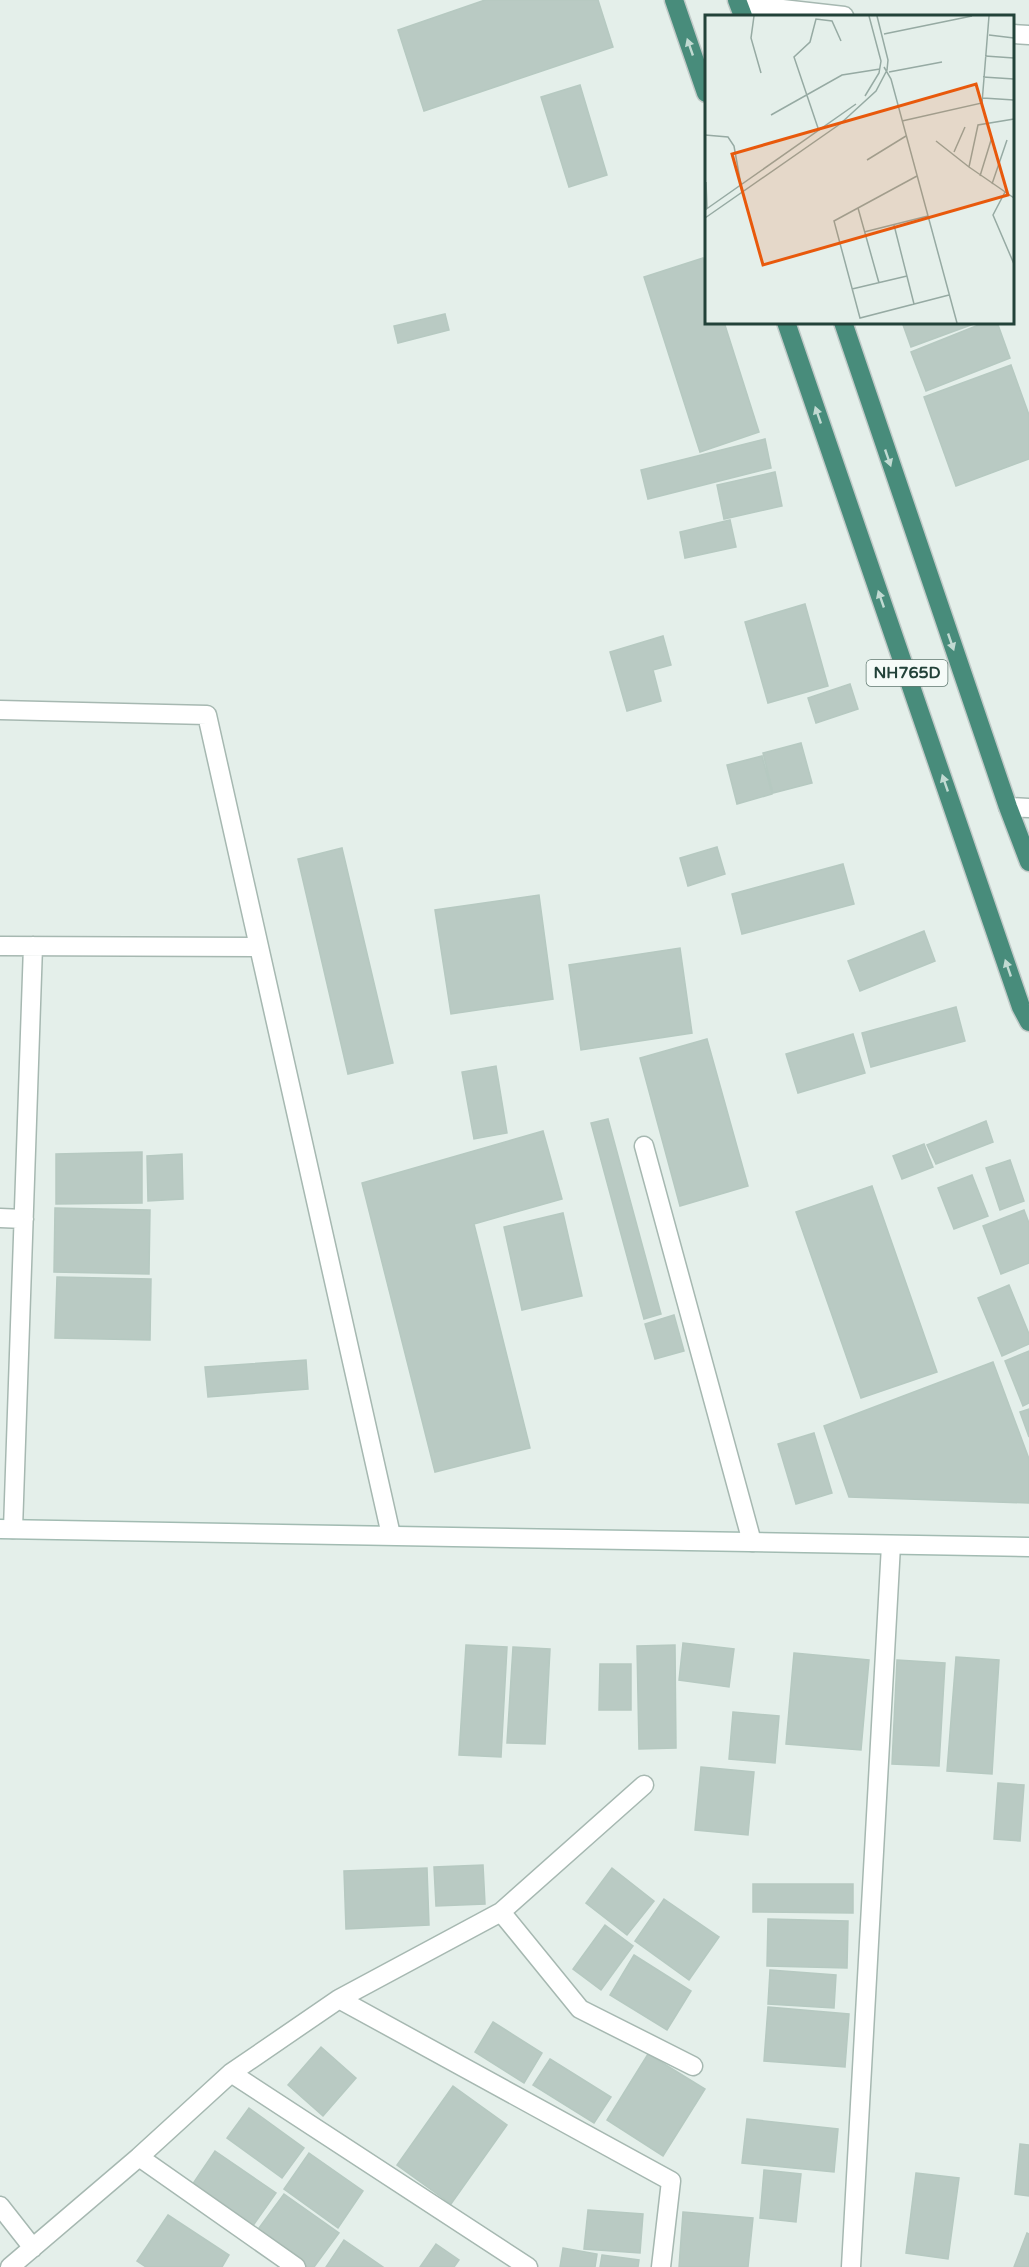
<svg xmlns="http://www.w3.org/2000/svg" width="1029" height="2267" font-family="'Varela Round',sans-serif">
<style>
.building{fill:#b9cac3;stroke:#b6c9c1;stroke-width:1.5}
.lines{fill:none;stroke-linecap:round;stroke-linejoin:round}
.minor-casing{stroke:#a6b8b1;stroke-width:21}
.secondary-casing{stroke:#a2bbb2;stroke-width:21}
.trunk-casing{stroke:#c1cac8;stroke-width:21}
.minor{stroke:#fff;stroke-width:18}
.secondary{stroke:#fff;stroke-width:18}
.trunk{stroke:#488c7b;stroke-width:18}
.oneway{fill:#c1dad2}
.labels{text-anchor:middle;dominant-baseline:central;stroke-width:6;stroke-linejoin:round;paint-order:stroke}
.shield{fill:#f5fbf8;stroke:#617a72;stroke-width:1.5}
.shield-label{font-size:16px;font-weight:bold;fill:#224239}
.inset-road{fill:none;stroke:#96aaa3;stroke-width:1.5}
.view{fill:#e8590c;fill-opacity:0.15;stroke:#e8590c;stroke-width:3}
.inset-edge{fill:none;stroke:#224239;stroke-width:3}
</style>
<rect width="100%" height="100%" fill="#e4efea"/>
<path class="building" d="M485,0H598L613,47L424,111L398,30Z
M580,85L607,175L569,187L541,97Z
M703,258L706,269V322H724L759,432L700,452L644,277Z
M445,314L449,330L398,343L394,326Z
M902,322H979L911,347Z
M986,322H997L1010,358L926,391L911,352Z
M1011,365L1029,415V459L956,486L924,397Z
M765,439L771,468L648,499L641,470Z
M775,472L782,506L724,519L717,485Z
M730,520L736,547L685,558L680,532Z
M805,604L828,686L768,703L745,622Z
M663,636L671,665L653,670L661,701L627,711L610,652Z
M850,684L858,709L816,723L808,698Z
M801,743L812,783L773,793L763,753Z
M762,756L772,794L737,804L727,765Z
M717,847L725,874L688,886L680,858Z
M342,848L393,1063L348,1074L298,859Z
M843,864L854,904L742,934L732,894Z
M539,895L553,999L451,1014L435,910Z
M924,931L935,961L860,991L848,961Z
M680,948L692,1033L581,1050L569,965Z
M956,1007L965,1041L871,1067L862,1033Z
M853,1034L865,1073L798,1093L786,1054Z
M707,1039L748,1186L680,1206L640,1058Z
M496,1066L507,1133L474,1139L462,1072Z
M608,1119L661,1314L644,1319L591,1123Z
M986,1121L993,1142L936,1164L927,1145Z
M543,1131L562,1199L474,1224L530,1448L435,1472L362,1183Z
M924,1144L933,1167L902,1179L893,1156Z
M142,1152V1203L56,1204V1154Z
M182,1154L183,1199L148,1201L147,1156Z
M1010,1160L1024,1201L1000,1210L986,1168Z
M972,1175L988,1216L954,1229L938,1188Z
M872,1186L937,1372L861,1398L796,1212Z
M55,1208L150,1210L149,1274L54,1272Z
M1024,1210L1029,1223V1263L1001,1274L983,1226Z
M563,1213L582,1296L522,1310L504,1227Z
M57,1277L151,1279L150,1340L55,1338Z
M1009,1285L1029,1334V1344L1002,1356L978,1298Z
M674,1315L684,1351L655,1359L645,1324Z
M1029,1351V1403L1023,1406L1005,1361Z
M306,1360L308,1389L208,1397L205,1367Z
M993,1362L1029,1459V1503L849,1497L824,1426Z
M1029,1409V1437L1020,1412Z
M814,1433L832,1493L796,1504L778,1444Z
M683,1643L734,1649L729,1687L679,1680Z
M466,1645L507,1647L501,1757L459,1755Z
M675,1645L676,1748L639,1749L637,1646Z
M513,1647L550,1649L545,1744L507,1743Z
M794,1653L869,1660L861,1750L786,1744Z
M956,1657L999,1660L992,1774L947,1771Z
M897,1660L945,1663L939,1766L892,1764Z
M600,1664H631V1710H599Z
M733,1712L779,1716L775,1763L729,1759Z
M701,1767L754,1772L748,1835L695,1830Z
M998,1783L1024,1785L1020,1841L994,1839Z
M483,1865L485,1904L436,1906L434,1867Z
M427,1868L429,1925L346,1929L344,1871Z
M612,1868L654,1901L627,1935L586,1903Z
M753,1884H853V1913L753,1912Z
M664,1899L719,1937L689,1980L635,1941Z
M768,1919L848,1921L847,1968L767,1966Z
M605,1925L633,1946L601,1990L573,1969Z
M634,1955L691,1991L667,2030L610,1995Z
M770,1970L836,1975L834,2008L768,2004Z
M768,2007L849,2014L845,2067L764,2061Z
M493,2022L542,2053L524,2083L475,2052Z
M321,2047L356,2078L323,2116L288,2085Z
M648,2054L705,2089L663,2156L607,2120Z
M550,2059L611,2097L594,2123L533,2085Z
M453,2086L507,2125L451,2204L397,2165Z
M249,2108L304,2148L282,2178L227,2138Z
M747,2119L838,2129L834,2172L742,2163Z
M1020,2144L1029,2145V2196L1015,2194Z
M215,2151L276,2193L252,2227L192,2185Z
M309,2153L363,2191L338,2228L284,2189Z
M764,2170L801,2174L796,2222L760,2218Z
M916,2173L959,2178L948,2259L906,2253Z
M284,2194L339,2233L314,2267H304L256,2232Z
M588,2210L643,2214L640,2253L584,2249Z
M683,2212L753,2218L748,2267H679Z
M168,2215L229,2255L222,2267H146L137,2261Z
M1027,2233L1029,2234V2267H1014Z
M344,2240L383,2267H326Z
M436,2244L459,2260L454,2267H420Z
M563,2248L597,2254L595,2267H560Z
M602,2255L639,2260L638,2267H600Z"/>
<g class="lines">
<g class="minor-casing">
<path id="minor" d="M739,4L844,16
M1012,34L1029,35
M0,710L207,715L391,1535
M1008,807L1029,808
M0,946L259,947
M644,1146L752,1542
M0,1218L24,1219
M13,1529L33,946
M644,1785L501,1912L339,1999L671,2181L661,2267
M501,1912L580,2009L693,2066
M231,2073L528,2267
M139,2157L296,2267
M0,2206L33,2248
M10,2267L139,2157L231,2073L339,1999
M851,2267L891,1545"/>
</g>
<g class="secondary-casing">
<path id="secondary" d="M0,1529L1029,1547"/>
</g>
<g class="trunk-casing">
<path id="trunk" d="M674,0L706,93
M737,0L743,16
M786,322L1021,1007L1029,1022
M843,322L1008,807L1029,862"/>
</g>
<use href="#minor" class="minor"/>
<use href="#secondary" class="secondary"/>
<use href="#trunk" class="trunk"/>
</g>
<defs><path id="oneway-solid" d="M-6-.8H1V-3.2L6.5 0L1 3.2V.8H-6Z" transform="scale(1.5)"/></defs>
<g class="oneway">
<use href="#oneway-solid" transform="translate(690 47) rotate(-109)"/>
<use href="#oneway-solid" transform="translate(818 415) rotate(-109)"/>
<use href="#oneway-solid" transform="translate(888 458) rotate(71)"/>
<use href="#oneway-solid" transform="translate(881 599) rotate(-109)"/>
<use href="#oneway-solid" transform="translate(951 642) rotate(71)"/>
<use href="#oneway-solid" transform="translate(945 783) rotate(-109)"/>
<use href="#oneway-solid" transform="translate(1008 968) rotate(-109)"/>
</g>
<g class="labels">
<rect class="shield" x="866.5" y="660" width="81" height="26" rx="4.5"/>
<g class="shield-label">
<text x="907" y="673">NH765D</text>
</g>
</g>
<g transform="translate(705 15)">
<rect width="309" height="309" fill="#e4efea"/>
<path class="inset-road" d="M49,1L46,23L56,58M179,19L267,1M284,20L309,23M280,41L309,43M179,52L186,64L252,308M184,57L237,47M278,62L309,64M160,81L174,58L176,46L164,1M278,83L309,85M66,100L137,60L175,54M197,106L277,88L284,1M114,116L89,42L105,27L111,4L127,6L136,26M0,120L23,122L29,131L36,170M231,126L264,152L273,110L309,104M249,137L260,112M162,145L201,121M264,152L309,183M212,161L129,206L155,303L244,280M275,161L287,122M1,167L2,194M287,169L302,125M300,177L288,200L309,249M153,193L174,268M0,195L151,89M0,203L135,109L171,76L182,55L183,45L172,1M189,210L209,289M159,217L223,201M147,274L202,261"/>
<path class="view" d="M271,69L303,180L58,250L27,139Z"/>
<rect width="309" height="309" class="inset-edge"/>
</g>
</svg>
